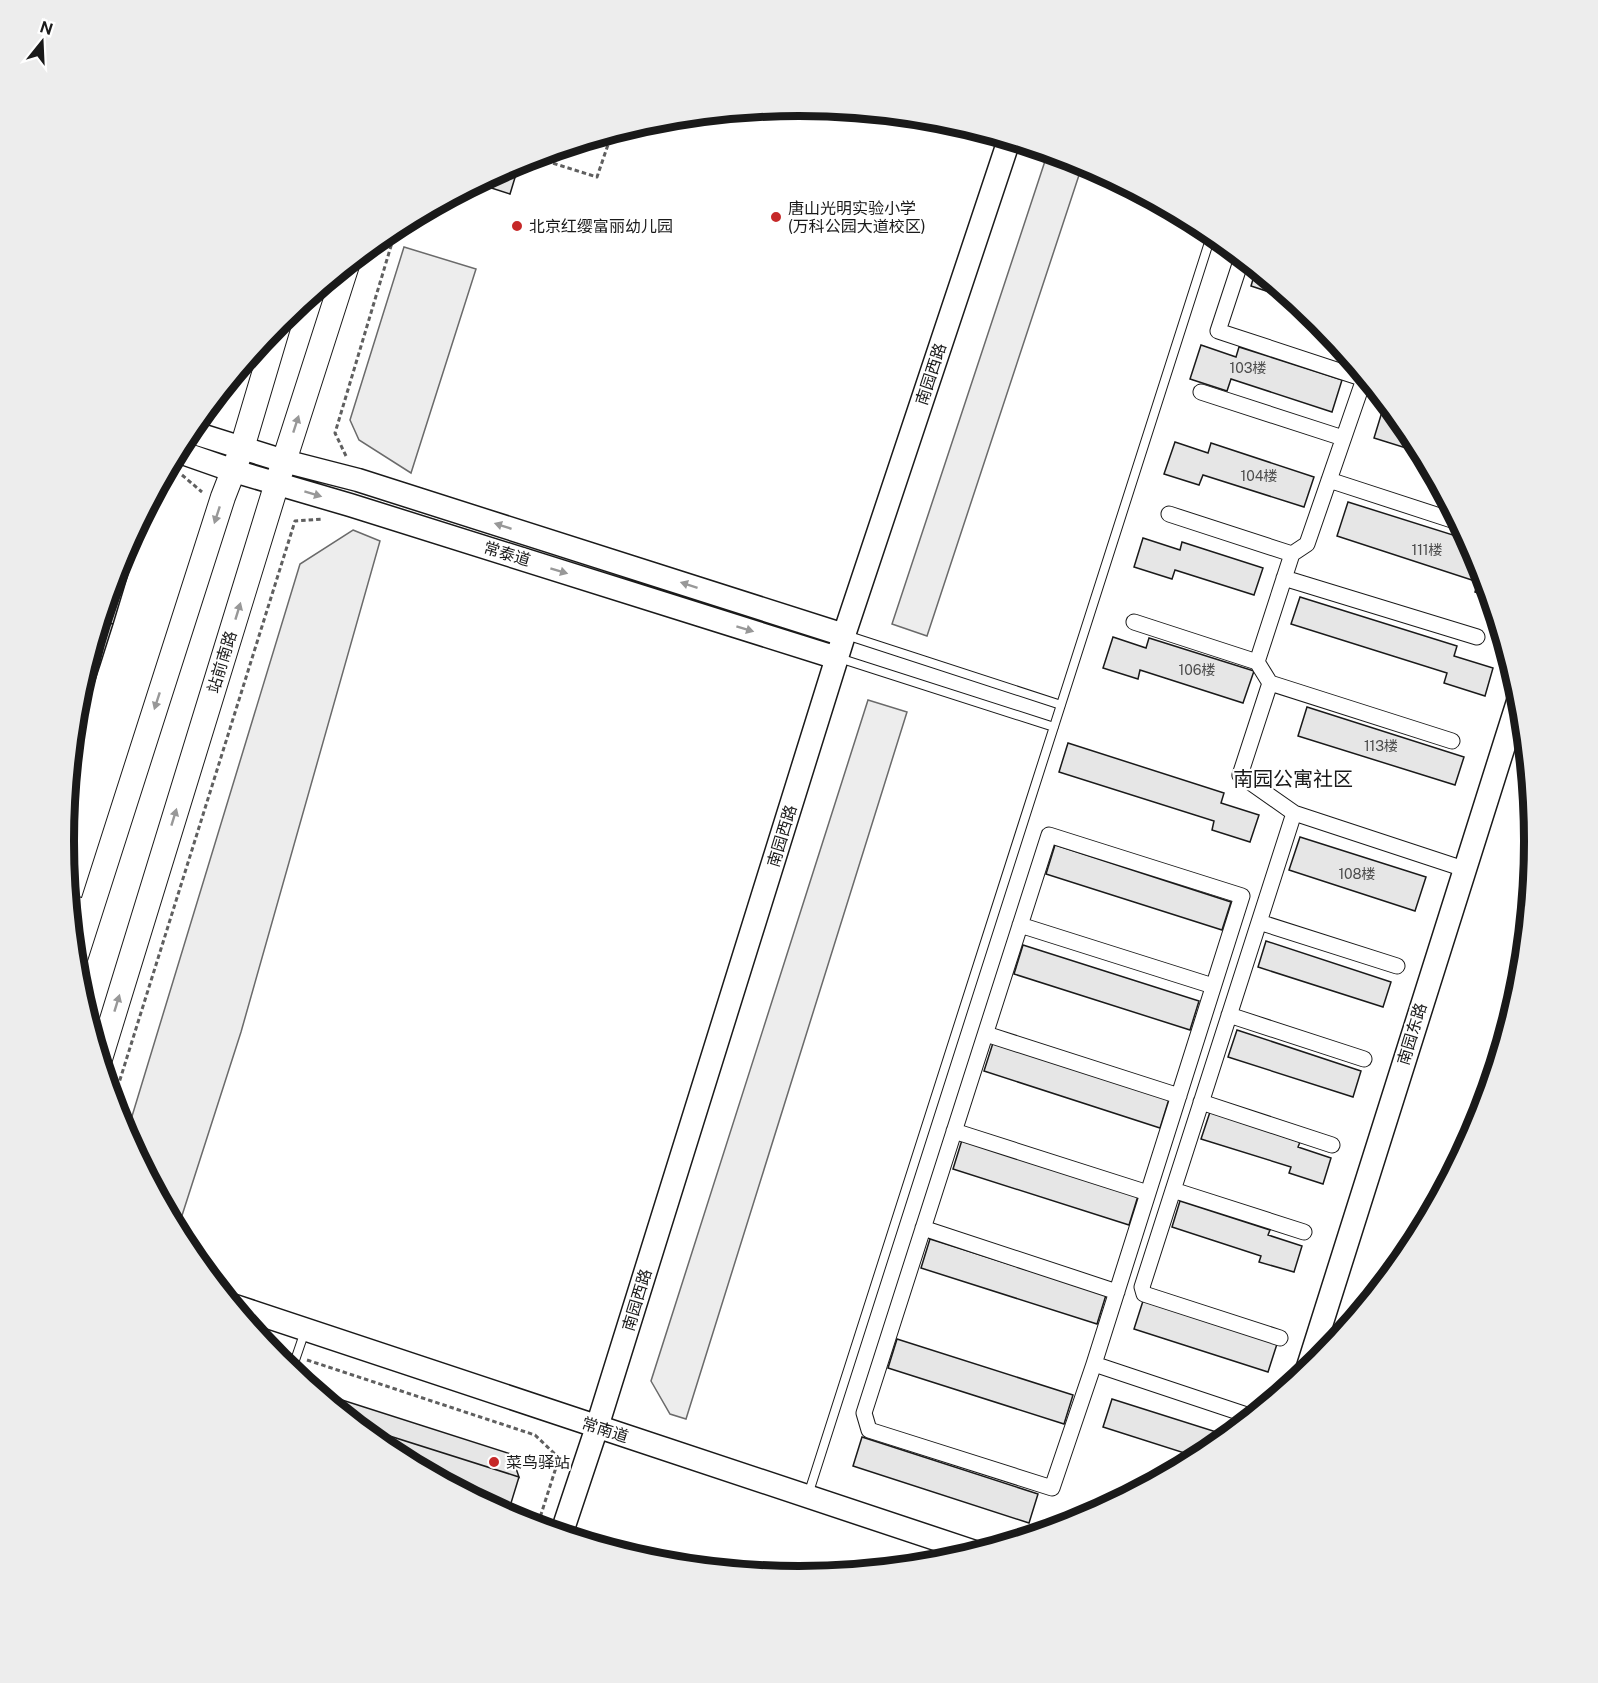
<svg xmlns="http://www.w3.org/2000/svg" width="1598" height="1683" font-family="'Public Sans','Noto Sans SC',sans-serif">
<style>
.built{fill:#ededed;stroke:#6a6a6a;stroke-width:1.5}
.building{fill:#e6e6e6;stroke:#1a1a1a;stroke-width:1.5}
.lines{fill:none;stroke-linecap:round;stroke-linejoin:round}
.lane-casing{stroke:#1a1a1a;stroke-width:10}
.street-casing{stroke:#1a1a1a;stroke-width:17}
.secondary-casing{stroke:#1a1a1a;stroke-width:25}
.primary-casing{stroke:#1a1a1a;stroke-width:26}
.path{stroke:#5f5f5f;stroke-width:3;stroke-dasharray:4.5 3;stroke-linecap:butt}
.lane{stroke:#fff;stroke-width:8}
.street{stroke:#fff;stroke-width:15}
.secondary{stroke:#fff;stroke-width:22}
.primary{stroke:#fff;stroke-width:24}
.oneway{fill:#989898}
.poi-dot{fill:#c62828;stroke:#fff;stroke-width:2}
.labels{text-anchor:middle;dominant-baseline:central;stroke-width:4.5;stroke-linejoin:round;paint-order:stroke}
.number-label{font-size:14px;fill:#4d4d4d}
.poi-label{font-size:16px;fill:#1a1a1a;stroke:#fff;text-anchor:start}
.street-label{font-size:16px;fill:#1a1a1a;stroke:#fff}
.quarter-label{font-size:20px;fill:#1a1a1a;stroke:#fff}
.rim{fill:none;stroke:#1a1a1a;stroke-width:8}
</style>
<rect width="100%" height="100%" fill="#fff"/>
<path class="built" d="M1048,152L1083,163L927,636L892,624Z
M404,247L476,269L411,473L359,440L350,420Z
M353,530L380,541L241,1032L177,1231L126,1136L300,564Z
M868,700L907,712L686,1419L670,1414L651,1381Z"/>
<path class="building" d="M520,161L510,194L476,183L518,161Z
M1256,269L1294,300L1251,286Z
M1201,345L1236,357L1239,347L1342,380L1332,412L1231,379L1227,391L1190,379Z
M1385,402L1411,433L1422,453L1374,438Z
M1175,442L1208,453L1211,443L1314,477L1304,507L1203,475L1199,485L1164,474Z
M152,499L139,538L132,535Z
M1348,502L1469,540L1479,560L1490,597L1475,592L1478,582L1337,536Z
M132,535L139,538L113,624L101,621L119,560Z
M1143,538L1180,550L1182,542L1263,568L1254,595L1175,570L1172,579L1134,567Z
M1300,597L1457,646L1454,656L1493,668L1485,696L1444,683L1447,673L1291,624Z
M101,621L113,624L100,665L88,661Z
M1113,637L1146,648L1149,638L1254,671L1243,703L1140,670L1138,679L1103,668Z
M88,661L100,665L72,750L77,698Z
M1307,707L1464,757L1455,785L1298,736Z
M1068,743L1224,793L1221,803L1259,815L1250,842L1212,830L1214,821L1059,772Z
M1300,837L1426,877L1415,911L1289,870Z
M1055,845L1231,902L1222,930L1046,874Z
M1266,941L1391,982L1383,1007L1258,967Z
M1023,945L1199,1001L1190,1030L1014,974Z
M1237,1030L1361,1071L1353,1097L1228,1057Z
M993,1043L1169,1099L1160,1128L984,1071Z
M1210,1112L1300,1142L1298,1147L1331,1158L1323,1184L1289,1173L1291,1167L1201,1139Z
M962,1140L1138,1196L1129,1225L953,1169Z
M1180,1201L1270,1230L1268,1235L1302,1246L1294,1272L1259,1262L1261,1256L1172,1227Z
M930,1239L1106,1295L1097,1324L921,1268Z
M1143,1301L1277,1344L1268,1372L1134,1329Z
M897,1339L1073,1395L1064,1424L888,1368Z
M314,1391L511,1454L519,1477L355,1425Z
M1112,1399L1229,1436L1200,1458L1103,1427Z
M355,1425L519,1477L507,1516L390,1453Z
M862,1437L1038,1494L1029,1523L853,1466Z"/>
<g class="lines">
<g class="lane-casing">
<path id="lane" d="M846,635L1061,705
M839,658L1054,727
M69,898L90,905
M291,1372L305,1331
M808,1495L1212,233"/>
</g>
<g class="street-casing">
<path id="street" d="M1242,258L1218,331L1364,379
M1201,392L1343,438
M1329,480L1458,522
M1169,514L1292,554L1307,544L1365,376
M1284,578L1477,637
M1134,622L1257,662
M1270,683L1452,741
M1294,813L1464,869
M1049,835L1242,896L1094,1364L1052,1488L869,1430L864,1413Z
M1259,922L1397,966
M1020,925L1213,986
M1229,1015L1364,1059
M986,1034L1179,1096
M1201,1102L1332,1145
M954,1131L1148,1193
M1173,1190L1304,1232
M923,1228L1117,1292
M1280,1338L1144,1294L1142,1287L1294,813L1240,775L1270,683L1257,662L1292,554
M1094,1364L1253,1417"/>
</g>
<g class="secondary-casing">
<path id="secondary" d="M188,431L284,461L358,480L844,635
M177,451L234,471L350,505L837,658
M232,1305L978,1553
M1306,1373L1520,695
M561,1535L597,1427L844,635L1009,140"/>
</g>
<g class="primary-casing">
<path id="primary" d="M75,959L223,497L242,448L280,320
M100,1059L277,483L347,265"/>
</g>
<path class="path" d="M546,161L597,177L612,133
M204,416L225,399L234,376
M346,456L335,433L397,226
M182,475L202,492
M113,1102L295,521L323,519
M266,1346L287,1353
M307,1360L535,1435L559,1458L537,1527"/>
<use href="#lane" class="lane"/>
<use href="#street" class="street"/>
<use href="#secondary" class="secondary"/>
<use href="#primary" class="primary"/>
</g>
<defs><path id="oneway-solid" d="M-6-.8H1V-3.2L6.5 0L1 3.2V.8H-6Z" transform="scale(1.5)"/></defs>
<g class="oneway">
<use href="#oneway-solid" transform="translate(296 424) rotate(-72)"/>
<use href="#oneway-solid" transform="translate(313 494) rotate(17)"/>
<use href="#oneway-solid" transform="translate(217 515) rotate(108)"/>
<use href="#oneway-solid" transform="translate(503 526) rotate(-162)"/>
<use href="#oneway-solid" transform="translate(559 571) rotate(17)"/>
<use href="#oneway-solid" transform="translate(689 585) rotate(-162)"/>
<use href="#oneway-solid" transform="translate(238 611) rotate(-73)"/>
<use href="#oneway-solid" transform="translate(745 629) rotate(17)"/>
<use href="#oneway-solid" transform="translate(157 701) rotate(108)"/>
<use href="#oneway-solid" transform="translate(174 817) rotate(-73)"/>
<use href="#oneway-solid" transform="translate(117 1003) rotate(-73)"/>
</g>
<g class="poi-dot">
<circle cx="776" cy="217" r="6"/>
<circle cx="517" cy="226" r="6"/>
<circle cx="494" cy="1462" r="6"/>
</g>
<g class="labels">
<g class="number-label">
<text x="1248" y="368">103楼</text>
<text x="1259" y="476">104楼</text>
<text x="1427" y="550">111楼</text>
<text x="1197" y="670">106楼</text>
<text x="1381" y="746">113楼</text>
<text x="1357" y="874">108楼</text>
</g>
<g class="poi-label">
<text x="788" y="208">唐山光明实验小学<tspan x="788" dy="18">(万科公园大道校区)</tspan></text>
<text x="529" y="226">北京红缨富丽幼儿园</text>
<text x="506" y="1462">菜鸟驿站</text>
</g>
<g class="street-label">
<text transform="translate(931 374) rotate(-72)">南园西路</text>
<text transform="translate(507 554) rotate(17)">常泰道</text>
<text transform="translate(222 662) rotate(-73)">站前南路</text>
<text transform="translate(782 836) rotate(-73)">南园西路</text>
<text transform="translate(1412 1034) rotate(-73)">南园东路</text>
<text transform="translate(637 1300) rotate(-73)">南园西路</text>
<text transform="translate(605 1430) rotate(18)">常南道</text>
</g>
<g class="quarter-label">
<text x="1293" y="779">南园公寓社区</text>
</g>
</g>
<path d="M0 0H1598V1683H0ZM74 841a725 725 0 1 1 1450 0a725 725 0 1 1-1450 0Z" fill="#ededed" fill-rule="evenodd"/>
<path class="rim" d="M74 841a725 725 0 1 1 1450 0a725 725 0 1 1-1450 0Z"/>
<g transform="translate(42 42) rotate(18)" stroke="#ffffff" stroke-width="4.5" paint-order="stroke">
<path d="M0-4.5L10 22L0 15L-10 22Z" fill="#1a1a1a"/>
<text y="-9" font-size="16" font-weight="bold" text-anchor="middle" fill="#1a1a1a">N</text>
</g>
</svg>
